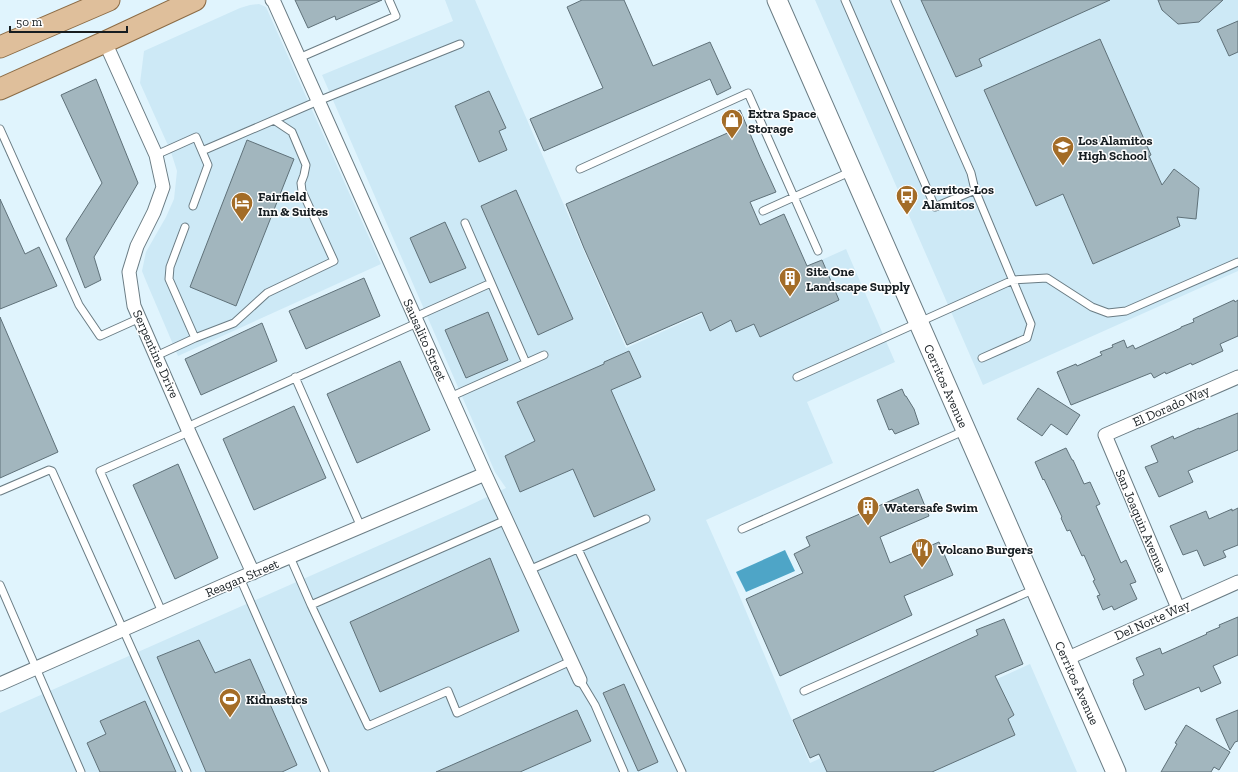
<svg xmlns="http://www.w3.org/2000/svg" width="1238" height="772" font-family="'Zilla Slab',serif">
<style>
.built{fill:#cde9f6}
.water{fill:#4ea5c7}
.building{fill:#a2b6be;stroke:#5f7179}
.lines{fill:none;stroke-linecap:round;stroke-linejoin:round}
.service-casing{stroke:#6a7c84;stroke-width:9}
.minor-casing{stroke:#6a7c84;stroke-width:15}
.secondary-casing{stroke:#6a7c84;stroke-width:21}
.primary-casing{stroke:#8b6b45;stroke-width:23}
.service{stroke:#fff;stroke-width:7}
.minor{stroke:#fff;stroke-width:13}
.secondary{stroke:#fff;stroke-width:19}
.primary{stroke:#dfbf9b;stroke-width:21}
.labels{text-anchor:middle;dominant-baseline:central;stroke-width:3;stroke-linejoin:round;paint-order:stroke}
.poi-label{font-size:13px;font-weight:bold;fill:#161d21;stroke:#fff;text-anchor:start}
.street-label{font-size:13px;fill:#161d21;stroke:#fff}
</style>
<rect width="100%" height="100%" fill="#e0f4fd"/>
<path class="built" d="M445,0H475L626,348L846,249L895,362L807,402L833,463L706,520L737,590L810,763L1030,664L1077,772H0V713L466,507L506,488L495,472L322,75L453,21Z
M815,0H1238V271L983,385Z
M259,4L266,7L381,264L178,356L146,281L142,271L146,252L166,217L174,199L177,171L171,152L140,83L144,51L240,8L250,5Z"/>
<path class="water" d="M785,550L795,571L746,592L736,572Z"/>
<path class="building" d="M295,0H382L336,20L335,16L308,28Z
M582,0H624L653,66L710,42L731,88L717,95L710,79L544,151L530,119L603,88L567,7Z
M921,0H1110L979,59L982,66L956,77Z
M1158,0H1223L1199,22L1178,24L1162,10Z
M1238,21V52L1229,56L1217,30Z
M1100,39L1151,155L1149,156L1162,185L1174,169L1199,188L1196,219L1177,217L1180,226L1093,264L1063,194L1036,206L984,90Z
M96,79L138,183L94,257L101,280L85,288L66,239L102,183L61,95Z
M489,91L506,128L499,131L507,150L479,162L455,106Z
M740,110L760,157L776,192L750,202L760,225L784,214L807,266L822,260L839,300L760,337L754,324L736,332L731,320L710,331L702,312L627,345L584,248L566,204L732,131L726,116Z
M247,140L294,159L236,306L190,287Z
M516,190L573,319L538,335L481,206Z
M0,199L25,254L39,247L57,286L0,309Z
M445,222L466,268L430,283L410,238Z
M364,278L380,316L306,349L289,311Z
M1234,300L1235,302L1238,300V336L1220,344L1223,351L1192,365L1191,363L1166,374L1165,372L1154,378L1151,373L1071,405L1057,372L1076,364L1077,366L1102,355L1100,352L1113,347L1112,345L1124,340L1127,348L1133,345L1135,349L1181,328V327L1194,322L1193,319Z
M488,312L508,360L466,378L445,330Z
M0,317L58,452L0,478Z
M262,323L277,361L201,395L185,359Z
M629,351L641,377L611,390L655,490L594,517L573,469L520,492L505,456L535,441L517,402L604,364V362Z
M400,361L430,430L357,463L327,394Z
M1038,388L1080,415L1067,435L1051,424L1042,436L1017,419Z
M902,389L905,396H906L914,409L919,424L895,434L892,429L889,430L877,400Z
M294,406L326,478L254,510L223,439Z
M1238,413V450L1188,471L1193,482L1159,497L1145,467L1158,462L1151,446L1173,436L1174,439L1199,428V429Z
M1066,448L1072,460H1073L1084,484L1090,482L1100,504L1096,506L1121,563L1126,560L1136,582L1130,584L1137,599L1114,610L1112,606L1103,610L1097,596L1100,595L1093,581L1095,580L1084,555L1082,556L1070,530L1067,531L1061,518L1062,517L1044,479L1043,480L1035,462Z
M178,464L218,558L175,579L133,485Z
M918,489L929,516L880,537L890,563L939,542L953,575L904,596L912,615L780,676L746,599L803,573L794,554L810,546L806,537Z
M1238,508V545L1223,551L1226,557L1204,566L1197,550L1183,555L1170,526L1206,511L1209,519L1232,509V511Z
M490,558L519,631L380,692L350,622Z
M1238,617V655L1213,666L1221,683L1201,692L1199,687L1145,710L1133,683L1134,682L1133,680L1144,675L1136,658L1160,648L1162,654L1207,634L1206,633L1220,627L1219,625Z
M1004,619L1023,664L995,676L1014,715L1008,719L1015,735L932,772H827L819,754L810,758L793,720L978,635L976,630Z
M199,640L215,673L250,659L297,765L282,772H206L157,657Z
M624,684L658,762L638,771L603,693Z
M145,701L176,772H100L87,743L106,734L100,721Z
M577,710L591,741L520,772H436Z
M1238,710V741L1235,742L1230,750L1216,719Z
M1186,725L1230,752L1219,770L1214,767L1211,772H1161L1177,744L1175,743Z"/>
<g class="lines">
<g class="service-casing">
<path id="service" d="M845,0L935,207L975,190
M895,0L971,173L975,190L1031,324L1027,338L982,358
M299,58L396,16L389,0
M0,129L79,305L100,336L140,318
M156,155L196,137L202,151L318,101L460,44
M580,169L748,93L818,251
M193,206L208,165L202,151
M763,211L852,171
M465,223L526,363
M185,227L170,267L169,279L195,338L234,323L267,293L334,261L302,191L301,183L304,175L306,165L292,132L274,120
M415,317L491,283
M156,356L195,338
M295,377L361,527
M797,377L1013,280L1047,278L1092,307L1108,313L1126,311L1238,262
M450,397L544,355
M187,427L417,323
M0,491L49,470L52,471L187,772
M506,520L311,605L368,726L448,691L457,713L571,661
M742,529L966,430
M578,549L682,772
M290,557L311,605
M529,570L646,519
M240,578L325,772
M0,585L81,772
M162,612L100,471L189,432
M580,680L595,705L624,772
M804,691L1035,589"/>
</g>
<g class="minor-casing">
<path id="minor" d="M272,0L274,2L485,474L580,680
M105,42L156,155L163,187L154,212L137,246L129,272L134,306L189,432L253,573
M1178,608L1105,435L1238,377
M1066,659L1238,582
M0,684L240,578L485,474"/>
</g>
<g class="secondary-casing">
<path id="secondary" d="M777,0L1116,772"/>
</g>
<g class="primary-casing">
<path id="primary" d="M0,47L109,0
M0,89L105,42L195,0"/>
</g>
<use href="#service" class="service"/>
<use href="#minor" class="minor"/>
<use href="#secondary" class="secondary"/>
<use href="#primary" class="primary"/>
</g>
<defs>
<g id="shop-pin" transform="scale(1.15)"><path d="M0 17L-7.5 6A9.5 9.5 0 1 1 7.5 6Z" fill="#a36c27" stroke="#fff"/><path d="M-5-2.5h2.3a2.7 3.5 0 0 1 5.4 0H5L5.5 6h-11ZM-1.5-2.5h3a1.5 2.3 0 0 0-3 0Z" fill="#fff"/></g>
<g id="school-pin" transform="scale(1.15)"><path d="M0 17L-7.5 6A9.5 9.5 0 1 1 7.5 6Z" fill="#a36c27" stroke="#fff"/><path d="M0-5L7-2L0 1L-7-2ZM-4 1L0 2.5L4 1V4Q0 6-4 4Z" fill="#fff"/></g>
<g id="bus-pin" transform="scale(1.15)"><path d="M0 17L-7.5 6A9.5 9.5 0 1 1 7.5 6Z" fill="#a36c27" stroke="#fff"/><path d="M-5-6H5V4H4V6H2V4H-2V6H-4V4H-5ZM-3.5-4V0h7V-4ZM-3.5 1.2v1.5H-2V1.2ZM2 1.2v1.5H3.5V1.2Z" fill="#fff"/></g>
<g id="hotel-pin" transform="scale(1.15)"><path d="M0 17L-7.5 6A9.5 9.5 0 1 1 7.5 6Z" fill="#a36c27" stroke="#fff"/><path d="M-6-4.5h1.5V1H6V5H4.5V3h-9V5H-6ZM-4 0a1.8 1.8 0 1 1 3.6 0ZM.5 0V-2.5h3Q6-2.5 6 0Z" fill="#fff"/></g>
<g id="building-pin" transform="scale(1.15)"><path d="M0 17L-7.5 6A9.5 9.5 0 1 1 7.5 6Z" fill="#a36c27" stroke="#fff"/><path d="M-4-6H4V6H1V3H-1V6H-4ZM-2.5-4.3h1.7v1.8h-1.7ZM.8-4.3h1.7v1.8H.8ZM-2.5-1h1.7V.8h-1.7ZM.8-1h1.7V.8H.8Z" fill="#fff"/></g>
<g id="restaurant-pin" transform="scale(1.15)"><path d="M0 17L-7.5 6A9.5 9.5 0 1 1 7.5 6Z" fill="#a36c27" stroke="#fff"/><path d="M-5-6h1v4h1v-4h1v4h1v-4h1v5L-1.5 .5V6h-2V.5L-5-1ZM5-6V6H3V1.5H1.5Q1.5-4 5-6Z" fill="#fff"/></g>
<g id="stadium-pin" transform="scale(1.15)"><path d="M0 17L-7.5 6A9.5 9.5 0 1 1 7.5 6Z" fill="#a36c27" stroke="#fff"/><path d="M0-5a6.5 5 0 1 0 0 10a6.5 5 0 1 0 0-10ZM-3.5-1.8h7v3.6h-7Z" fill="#fff"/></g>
</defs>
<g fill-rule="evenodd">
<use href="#shop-pin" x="732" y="120"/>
<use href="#school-pin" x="1063" y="147"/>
<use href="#bus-pin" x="907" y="196"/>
<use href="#hotel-pin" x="242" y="203"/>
<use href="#building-pin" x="790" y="278"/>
<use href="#building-pin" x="868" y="507"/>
<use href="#restaurant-pin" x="922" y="549"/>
<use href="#stadium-pin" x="230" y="699"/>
</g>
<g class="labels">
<g class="poi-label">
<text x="748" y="113">Extra Space<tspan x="748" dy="15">Storage</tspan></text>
<text x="1078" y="140">Los Alamitos<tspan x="1078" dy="15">High School</tspan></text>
<text x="922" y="189">Cerritos-Los<tspan x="922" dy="15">Alamitos</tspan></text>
<text x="258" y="196">Fairfield<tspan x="258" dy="15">Inn &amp; Suites</tspan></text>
<text x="806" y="271">Site One<tspan x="806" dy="15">Landscape Supply</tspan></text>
<text x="884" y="507">Watersafe Swim</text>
<text x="938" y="549">Volcano Burgers</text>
<text x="246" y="699">Kidnastics</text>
</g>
<g class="street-label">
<text transform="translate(425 340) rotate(66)">Sausalito Street</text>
<text transform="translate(156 354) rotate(66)">Serpentine Drive</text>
<text transform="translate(946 386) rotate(66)">Cerritos Avenue</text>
<text transform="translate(1171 406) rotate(-24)">El Dorado Way</text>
<text transform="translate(1141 521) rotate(67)">San Joaquin Avenue</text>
<text transform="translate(242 578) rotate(-23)">Reagan Street</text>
<text transform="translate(1152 620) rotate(-24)">Del Norte Way</text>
<text transform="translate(1077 683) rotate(66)">Cerritos Avenue</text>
</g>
</g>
<path d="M10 26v6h117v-6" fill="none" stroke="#161d21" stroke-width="2"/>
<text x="16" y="26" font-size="12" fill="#161d21" stroke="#ffffff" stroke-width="3" paint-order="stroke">50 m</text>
</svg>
